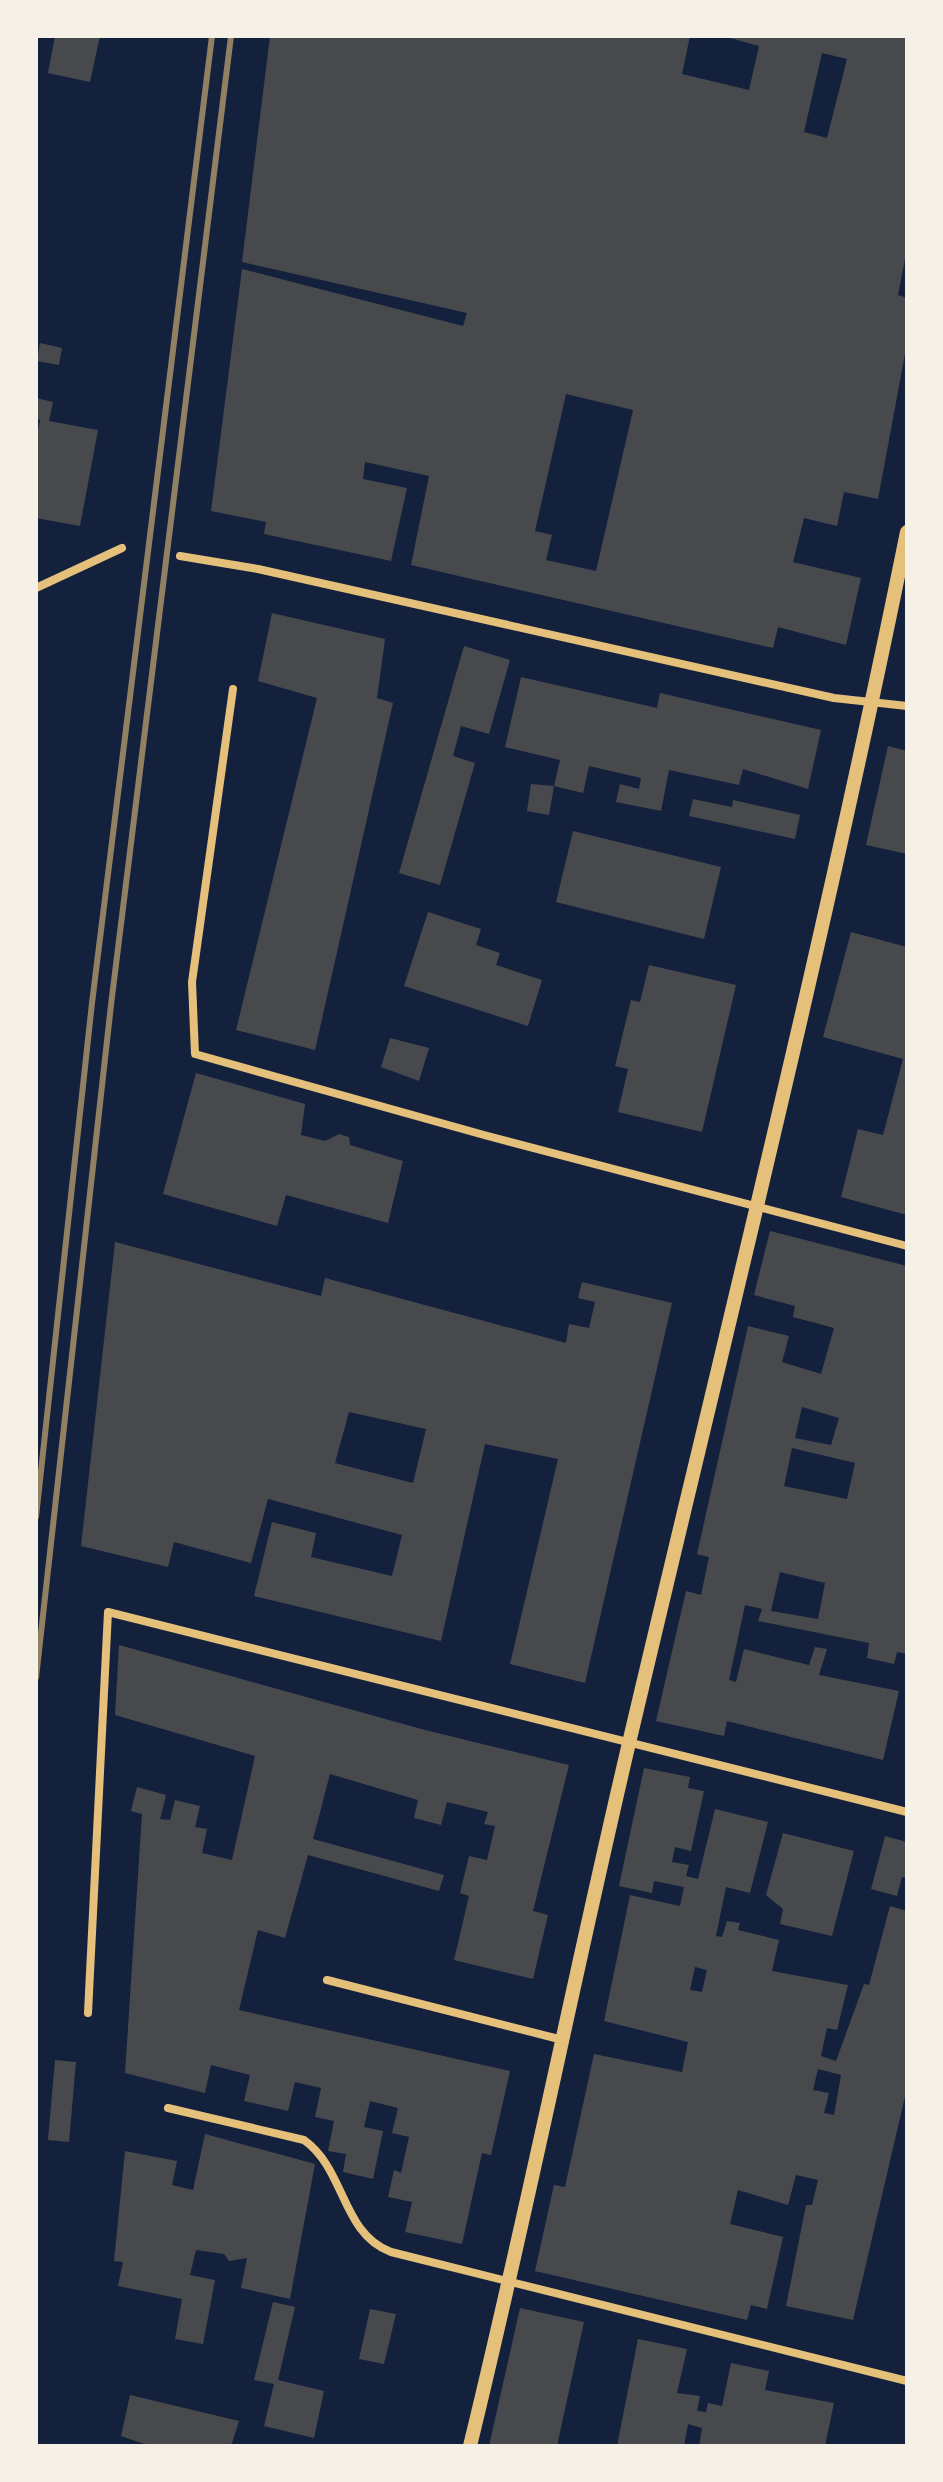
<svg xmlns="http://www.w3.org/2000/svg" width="943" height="2482" font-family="'DM Sans',sans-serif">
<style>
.building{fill:#48494c;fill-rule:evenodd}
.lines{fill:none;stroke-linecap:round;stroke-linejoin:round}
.minor{stroke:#e5c07b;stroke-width:8}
.tertiary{stroke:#e5c07b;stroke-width:14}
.rail{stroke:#918062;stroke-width:6}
</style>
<rect width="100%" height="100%" fill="#14213d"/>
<path class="building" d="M55,36H100L90,82L48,73Z
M270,36H690L682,74L749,90L759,46L723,36H907V249L898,295L907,298V343L878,499L844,492L837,526L804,518L793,562L861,578L846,645L778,627L773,648L411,565L429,476L365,462L363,479L407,488L391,561L264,534L266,522L211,511L242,269L463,326L467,313L242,262ZM822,53L847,59L827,138L804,132ZM566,394L633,410L596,571L546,560L552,535L535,531Z
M40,343L62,348L59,365L37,361Z
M36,398L53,402L49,421L98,430L80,526L36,518V440L40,420L36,419Z
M272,613L385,639L377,698L393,703L315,1050L236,1030L317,698L258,681Z
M464,646L510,660L489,734L461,726L453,756L475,763L440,885L399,873Z
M521,677L657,708L660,693L821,730L808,789L743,769L739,785L669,770L661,811L616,802L620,784L639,789L641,778L589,766L583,793L554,786L560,760L505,747Z
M888,746L907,751V854L866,845Z
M531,784L554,786L549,815L527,811Z
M693,799L732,807L733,800L800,815L795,839L689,816Z
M573,831L721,867L704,939L556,902Z
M428,912L481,929L476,945L500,953L496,965L542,980L528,1026L404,986Z
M851,932L907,947V1215L841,1197L858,1129L883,1135L903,1059L823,1037Z
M649,965L736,985L702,1132L618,1112L628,1069L615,1066L631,1000L640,1002Z
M390,1038L429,1048L419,1081L381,1067Z
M196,1073L305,1104L301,1135L325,1141L339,1134L349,1137L350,1145L403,1161L388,1223L286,1195L277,1226L163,1194Z
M770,1231L907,1266V1654L897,1652L894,1664L867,1658L869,1643L758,1621L762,1609L745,1605L729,1680L736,1682L744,1649L809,1665L815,1647L827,1649L819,1675L899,1691L883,1760L727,1721L724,1736L656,1721L686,1591L701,1595L709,1557L697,1554L748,1326L789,1336L782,1362L821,1374L834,1328L793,1317L795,1306L754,1295ZM802,1407L839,1418L831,1445L795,1438ZM792,1448L855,1463L847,1499L784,1486ZM780,1572L825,1583L818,1619L771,1611Z
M115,1242L321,1296L325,1278L566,1343L569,1324L589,1328L595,1302L578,1298L582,1282L672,1303L585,1683L510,1664L558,1459L485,1444L441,1641L254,1596L272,1522L316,1533L311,1557L392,1576L402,1535L268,1499L251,1563L174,1542L168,1567L81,1546ZM349,1412L426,1429L413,1483L335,1463Z
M119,1645L425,1730L569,1765L533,1911L548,1915L533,1979L454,1960L469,1896L460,1893L469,1856L487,1860L495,1826L484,1824L488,1812L447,1802L441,1825L414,1818L418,1800L330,1774L313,1839L444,1875L439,1891L308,1855L285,1938L258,1930L239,2010L510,2071L491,2155L482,2153L462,2244L405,2232L412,2202L388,2197L394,2170L401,2173L409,2137L392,2133L398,2108L370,2101L364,2127L383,2131L373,2179L343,2172L346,2154L328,2151L334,2121L315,2117L321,2088L295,2082L288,2111L244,2101L250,2075L211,2065L205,2093L125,2073L142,1814L131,1811L137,1787L166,1795L160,1819L170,1820L175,1800L200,1806L195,1827L207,1829L202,1853L232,1860L255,1756L115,1715Z
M644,1768L690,1777L688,1788L704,1791L691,1851L675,1847L672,1862L689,1865L686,1876L698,1879L715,1809L768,1822L750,1893L726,1887L716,1936L722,1937L727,1921L740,1923L738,1930L779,1940L772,1971L848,1985L837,2030L827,2028L821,2056L836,2061L864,1984L869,1985L890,1906L907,1911V2088L853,2320L786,2306L806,2205H812L818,2180L796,2175L788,2205L738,2190L730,2224L783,2237L767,2309L751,2305L747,2320L535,2271L554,2185L565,2187L594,2054L682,2072L688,2042L604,2021L630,1895L680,1906L684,1887L654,1881L652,1893L619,1886ZM695,1967L707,1970L702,1992L690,1990ZM818,2069L841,2075L834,2115L824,2113L829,2093L813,2090Z
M783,1833L854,1851L832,1936L780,1924L783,1909L766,1895Z
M885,1836L907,1842V1878L902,1877L897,1896L871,1889Z
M55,2060L76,2062L69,2142L48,2140Z
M205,2134L315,2164L290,2299L241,2288L247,2258L229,2261L224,2254L196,2250L190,2275L215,2280L203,2344L175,2339L182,2299L118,2286L123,2262L114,2261L125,2151L177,2161L172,2185L193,2190Z
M273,2302L295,2307L278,2380L324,2391L314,2438L264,2426L274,2384L254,2380Z
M520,2308L584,2322L557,2446H489Z
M370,2309L396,2314L384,2364L359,2359Z
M638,2339L687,2349L677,2393L700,2396L697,2411L706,2412L708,2403L722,2406L731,2363L769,2371L765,2390L834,2403L825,2446H699L702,2428L688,2424L684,2446H617Z
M130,2395L239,2421L231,2446H150L121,2436Z"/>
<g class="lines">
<path class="minor" d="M180,556L258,569L834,698L907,706
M36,588L122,548
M233,689L192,982L195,1054L484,1135L907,1246
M327,1980L563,2040
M88,2013L108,1612L907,1812
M168,2108L304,2140C346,2170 341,2233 391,2252L907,2381"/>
<path class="tertiary" d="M470,2446C527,2213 574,1977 629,1743C724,1340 825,938 907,532"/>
<path class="rail" d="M36,1517L92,1003L212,36
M36,1678L111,1005L231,36"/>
</g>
<rect width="943" height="2482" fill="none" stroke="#f6f1e7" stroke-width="76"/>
</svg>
